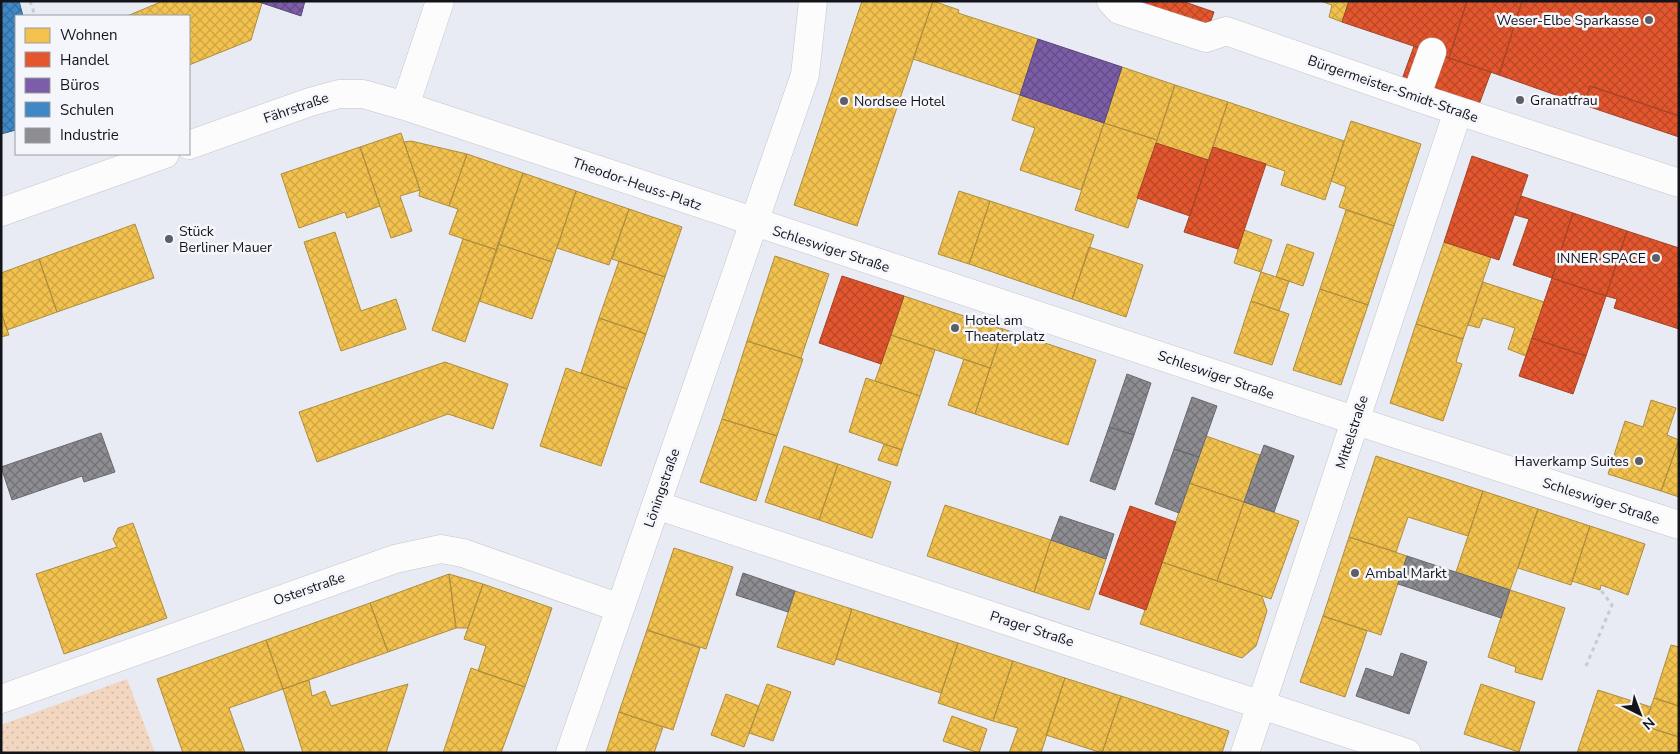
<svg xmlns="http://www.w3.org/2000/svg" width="1680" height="754" font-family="'Nunito Sans',sans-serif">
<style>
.park{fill:url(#park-dots)}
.homes{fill:url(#homes-cross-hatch);stroke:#af8d3e}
.shops{fill:url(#shops-cross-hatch);stroke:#a54328}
.offices{fill:url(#offices-cross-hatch);stroke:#5c487c}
.schools{fill:url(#schools-cross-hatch);stroke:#326591}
.industry{fill:url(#industry-cross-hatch);stroke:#68696e}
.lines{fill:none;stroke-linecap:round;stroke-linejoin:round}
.street-casing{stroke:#c3c5cb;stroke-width:29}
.path{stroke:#c9cacd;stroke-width:3;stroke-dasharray:4 4;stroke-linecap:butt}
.street{stroke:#fcfcfd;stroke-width:28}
.poi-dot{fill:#5d5f65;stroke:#f4f6fc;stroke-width:2}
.labels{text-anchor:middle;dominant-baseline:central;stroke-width:5;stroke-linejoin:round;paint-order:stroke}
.poi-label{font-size:14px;fill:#121419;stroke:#f4f6fc;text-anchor:start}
.street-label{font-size:14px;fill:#121419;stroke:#f4f6fc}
</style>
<defs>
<pattern id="park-dots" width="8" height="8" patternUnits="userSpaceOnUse" patternTransform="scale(1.25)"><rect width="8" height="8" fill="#f2d6c0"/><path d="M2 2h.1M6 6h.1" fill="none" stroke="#ceb7a4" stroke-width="1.8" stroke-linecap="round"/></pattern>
<pattern id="homes-cross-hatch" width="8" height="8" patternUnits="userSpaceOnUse" patternTransform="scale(1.25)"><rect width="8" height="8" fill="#f2c14e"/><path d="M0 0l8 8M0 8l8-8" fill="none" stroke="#cea544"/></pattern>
<pattern id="shops-cross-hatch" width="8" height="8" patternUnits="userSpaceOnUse" patternTransform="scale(1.25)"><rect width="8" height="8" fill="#e4572e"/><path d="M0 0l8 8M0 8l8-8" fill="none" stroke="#b74726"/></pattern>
<pattern id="offices-cross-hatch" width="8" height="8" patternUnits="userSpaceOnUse" patternTransform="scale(1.25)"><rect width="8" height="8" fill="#7b5ea7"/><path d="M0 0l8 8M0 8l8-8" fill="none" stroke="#634c87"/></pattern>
<pattern id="schools-cross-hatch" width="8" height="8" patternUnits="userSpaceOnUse" patternTransform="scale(1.25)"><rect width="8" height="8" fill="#3f88c5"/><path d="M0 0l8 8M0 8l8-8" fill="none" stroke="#336e9f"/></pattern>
<pattern id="industry-cross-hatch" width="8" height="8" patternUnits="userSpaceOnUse" patternTransform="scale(1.25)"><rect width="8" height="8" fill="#8d8d92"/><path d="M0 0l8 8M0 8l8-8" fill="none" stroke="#727276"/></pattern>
</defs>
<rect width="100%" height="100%" fill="#e8ebf3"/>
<path class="park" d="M127,679L155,753H1V725Z"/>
<path class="homes" d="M163,1H256L262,3L251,40L189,65V16H127Z
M862,1H933L857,226L794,205Z
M933,1L959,10L958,13L1038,39L1020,95L913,59Z
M1320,1H1349L1342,22L1329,17L1332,5Z
M1122,67L1175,85L1157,140L1104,123Z
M1175,85L1228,102L1208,160L1156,143Z
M1020,95L1104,123L1081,190L1020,170L1035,128L1012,120Z
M1228,102L1344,141L1325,200L1281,185L1285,171L1213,147Z
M1351,121L1421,144L1394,226L1339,207L1346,187L1331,181Z
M1104,123L1157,140L1128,228L1075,210Z
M401,133L420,190L400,196L412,231L391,238L360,147Z
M411,141L467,154L449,206L419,196L420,190L404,142Z
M360,147L380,206L347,218L345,212L299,228L281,174Z
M467,154L523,173L497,250L449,234L458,209L449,206Z
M523,173L576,191L552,262L498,244Z
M576,191L629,209L609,265L557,248Z
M959,191L990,201L969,264L938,254Z
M990,201L1094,235L1072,299L969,264Z
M629,209L682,227L665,277L612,259Z
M1346,210L1394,226L1368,305L1320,289Z
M135,224L154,278L57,312L39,259Z
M1244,230L1272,240L1261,272L1234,263Z
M335,232L361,311L396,299L406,329L341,351L304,242Z
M463,239L497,250L465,342L432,330Z
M1444,242L1491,257L1463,339L1416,324Z
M498,244L552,262L532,319L479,301Z
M1287,244L1314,253L1303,286L1276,277Z
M1089,247L1143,265L1126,317L1072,299Z
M775,256L829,274L801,358L747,341Z
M39,259L57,312L7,330L1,312V273Z
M619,261L665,277L646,334L599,318Z
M1261,272L1289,281L1279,311L1251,301Z
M1483,282L1544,302L1526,356L1508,349L1515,328L1483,318L1479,328L1468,325Z
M1320,289L1368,305L1341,385L1293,370Z
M904,296L1003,329L990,368L891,335Z
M1251,301L1289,314L1272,365L1234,353Z
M1,312L9,335L1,337Z
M599,318L646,334L627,389L581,373Z
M1416,324L1463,339L1456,362L1462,364L1443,421L1390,403Z
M1003,329L1096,360L1068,445L975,414Z
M891,335L935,350L920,396L875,381Z
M747,341L803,359L777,436L722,419Z
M964,359L990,368L975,414L948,405Z
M445,362L508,384L493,429L448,414L317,462L299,412Z
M566,368L627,389L601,466L540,446Z
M866,378L920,396L902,450L849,432Z
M1651,400L1676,408L1667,435L1679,440L1661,491L1608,474L1625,421L1643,427Z
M722,419L777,436L756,501L700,482Z
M1206,436L1260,455L1244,502L1189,483Z
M1679,440V497L1661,491Z
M884,444L902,450L897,466L878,460Z
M784,446L838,464L819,520L765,502Z
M1376,456L1483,491L1468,536L1408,517L1396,552L1349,537Z
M838,464L891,482L872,538L819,520Z
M1189,483L1244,502L1217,581L1162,562Z
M1483,491L1538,509L1510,590L1456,572Z
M1244,502L1299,521L1271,599L1217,581Z
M945,505L1051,540L1034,592L927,556Z
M1538,509L1590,526L1571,585L1518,568Z
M133,523L167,618L64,654L36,574L117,547L113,539L118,528Z
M1590,526L1645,544L1628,595L1601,585L1600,590L1572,581Z
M1349,537L1407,556L1381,635L1323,616Z
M1051,540L1106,559L1089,610L1034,592Z
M674,548L733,567L706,649L647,630Z
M1162,562L1262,596L1267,611L1256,646L1242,658L1140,624Z
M449,574L483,584L468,628H456Z
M449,574L456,628L388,652L370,603Z
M483,584L552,608L525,687L478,671L486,646L464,639Z
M1510,590L1565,608L1542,680L1515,672L1516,667L1488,657Z
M795,591L852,609L834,665L777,647Z
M370,603L388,652L283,689L266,640Z
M852,609L958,643L941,693L836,659Z
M1323,616L1367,631L1345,697L1300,682Z
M647,630L700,648L673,730L619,712Z
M266,640L283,689L229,708L245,753H183L157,679Z
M958,643L1013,661L993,721L938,703Z
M1671,645L1679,647V706L1654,698Z
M1013,661L1065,678L1041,753H1009L1018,728L993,721Z
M471,668L525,687L501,753H443Z
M1065,678L1121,696L1102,753L1046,735Z
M309,680L312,696L325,691L331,706L408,684L386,753H303L283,689Z
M767,684L791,692L773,741L749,733Z
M1481,684L1535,702L1519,752L1464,734Z
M1598,690L1651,707L1644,726L1679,737V753H1577Z
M726,694L759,706L744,747L711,735Z
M1121,696L1229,731L1222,753H1102Z
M1654,698L1679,706V737L1644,726Z
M619,712L663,727L654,753H606Z
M952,716L987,729L979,753L943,741Z"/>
<path class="shops" d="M1125,1H1182L1214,12L1207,32Z
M1349,1H1467L1449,58L1342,22Z
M1467,1H1522L1499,75L1449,58Z
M1522,1H1679V116L1590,86L1584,105L1499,75Z
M1414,46L1491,72L1477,110L1401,82Z
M1590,86L1679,116V137L1584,105Z
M1156,143L1208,160L1190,216L1137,198Z
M1213,147L1266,164L1238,249L1184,232Z
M1472,156L1528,175L1499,260L1444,242Z
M1521,196L1573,213L1552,278L1513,265L1529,219L1515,215Z
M1573,213L1627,231L1606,296L1552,278Z
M1627,231L1679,248V329L1614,308L1617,299L1606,296Z
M842,276L904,296L881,364L819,343Z
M1552,278L1606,296L1586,356L1532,338Z
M1532,338L1586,356L1573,394L1519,376Z
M1130,506L1176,522L1146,610L1099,594Z"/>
<path class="offices" d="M256,1H305L301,16Z
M1038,39L1122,67L1104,123L1020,95Z"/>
<path class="schools" d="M1,1H19L23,16H16V130L1,134Z"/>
<path class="industry" d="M1127,374L1151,383L1134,435L1109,427Z
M1192,397L1217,406L1199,457L1174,449Z
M1109,427L1134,435L1115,490L1090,481Z
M101,433L115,472L84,482L82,476L12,500L1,467Z
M1264,445L1294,456L1274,512L1244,502Z
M1174,449L1199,457L1179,513L1155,504Z
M1060,516L1114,534L1106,559L1051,540Z
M1407,556L1510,590L1501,618L1398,584Z
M743,573L795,591L788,612L736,595Z
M1401,653L1427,662L1409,714L1356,696L1366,668L1393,677Z"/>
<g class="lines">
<g class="street-casing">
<path id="street" d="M1111,1L1119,10L1206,38L1226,31L1434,103L1679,183
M1416,97L1432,52
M405,106L440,1
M189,145L310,102L339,94H363L405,106C828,249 1253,389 1679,525
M1,212L165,154
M656,505L1407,753
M1,699L395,559L441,549L463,553L620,608
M570,753L805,75L813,1
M1245,753L1458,111"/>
</g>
<path class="path" d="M30,1L35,16
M1586,666L1612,605L1600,589"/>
<use href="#street" class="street"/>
</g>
<g class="poi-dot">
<circle cx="1649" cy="20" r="5"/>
<circle cx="1520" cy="100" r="5"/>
<circle cx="844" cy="101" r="5"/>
<circle cx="169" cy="239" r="5"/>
<circle cx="1656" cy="258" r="5"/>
<circle cx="955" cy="328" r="5"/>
<circle cx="1639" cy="461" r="5"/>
<circle cx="1355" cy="573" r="5"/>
</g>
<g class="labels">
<g class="poi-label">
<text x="1639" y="20" text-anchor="end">Weser-Elbe Sparkasse</text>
<text x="1530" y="100">Granatfrau</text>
<text x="854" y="101">Nordsee Hotel</text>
<text x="179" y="231">Stück<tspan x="179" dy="16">Berliner Mauer</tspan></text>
<text x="1646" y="258" text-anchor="end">INNER SPACE</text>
<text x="965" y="320">Hotel am<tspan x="965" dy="16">Theaterplatz</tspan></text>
<text x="1629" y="461" text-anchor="end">Haverkamp Suites</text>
<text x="1365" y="573">Ambal Markt</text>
</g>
<g class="street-label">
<text transform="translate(1393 89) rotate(19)">Bürgermeister-Smidt-Straße</text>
<text transform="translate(296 108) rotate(-19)">Fährstraße</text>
<text transform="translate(637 184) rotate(19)">Theodor-Heuss-Platz</text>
<text transform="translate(831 249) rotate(18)">Schleswiger Straße</text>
<text transform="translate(1216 375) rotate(19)">Schleswiger Straße</text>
<text transform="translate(1352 432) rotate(-72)">Mittelstraße</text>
<text transform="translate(662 488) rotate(-71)">Löningstraße</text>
<text transform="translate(1601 501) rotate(18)">Schleswiger Straße</text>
<text transform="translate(309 589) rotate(-19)">Osterstraße</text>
<text transform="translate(1032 629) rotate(18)">Prager Straße</text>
</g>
</g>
<rect width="1680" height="754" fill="none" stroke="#121419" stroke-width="5"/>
<rect x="15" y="15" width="175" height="140" fill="#f4f6fc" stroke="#9a9ca1"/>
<rect x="25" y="28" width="25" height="15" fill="#f2c14e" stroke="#9a9ca1"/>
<text x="60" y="40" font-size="15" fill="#121419">Wohnen</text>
<rect x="25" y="52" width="25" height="15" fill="#e4572e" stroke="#9a9ca1"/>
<text x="60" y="65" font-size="15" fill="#121419">Handel</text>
<rect x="25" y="78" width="25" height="15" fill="#7b5ea7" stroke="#9a9ca1"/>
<text x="60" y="90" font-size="15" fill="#121419">Büros</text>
<rect x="25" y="102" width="25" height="15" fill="#3f88c5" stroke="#9a9ca1"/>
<text x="60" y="115" font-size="15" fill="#121419">Schulen</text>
<rect x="25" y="128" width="25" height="15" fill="#8d8d92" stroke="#9a9ca1"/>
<text x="60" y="140" font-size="15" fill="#121419">Industrie</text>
<g transform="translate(1640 714) rotate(138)" stroke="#f4f6fc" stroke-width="4" paint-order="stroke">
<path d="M0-4L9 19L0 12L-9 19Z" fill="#121419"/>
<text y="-8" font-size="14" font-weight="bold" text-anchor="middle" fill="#121419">N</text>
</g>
</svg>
